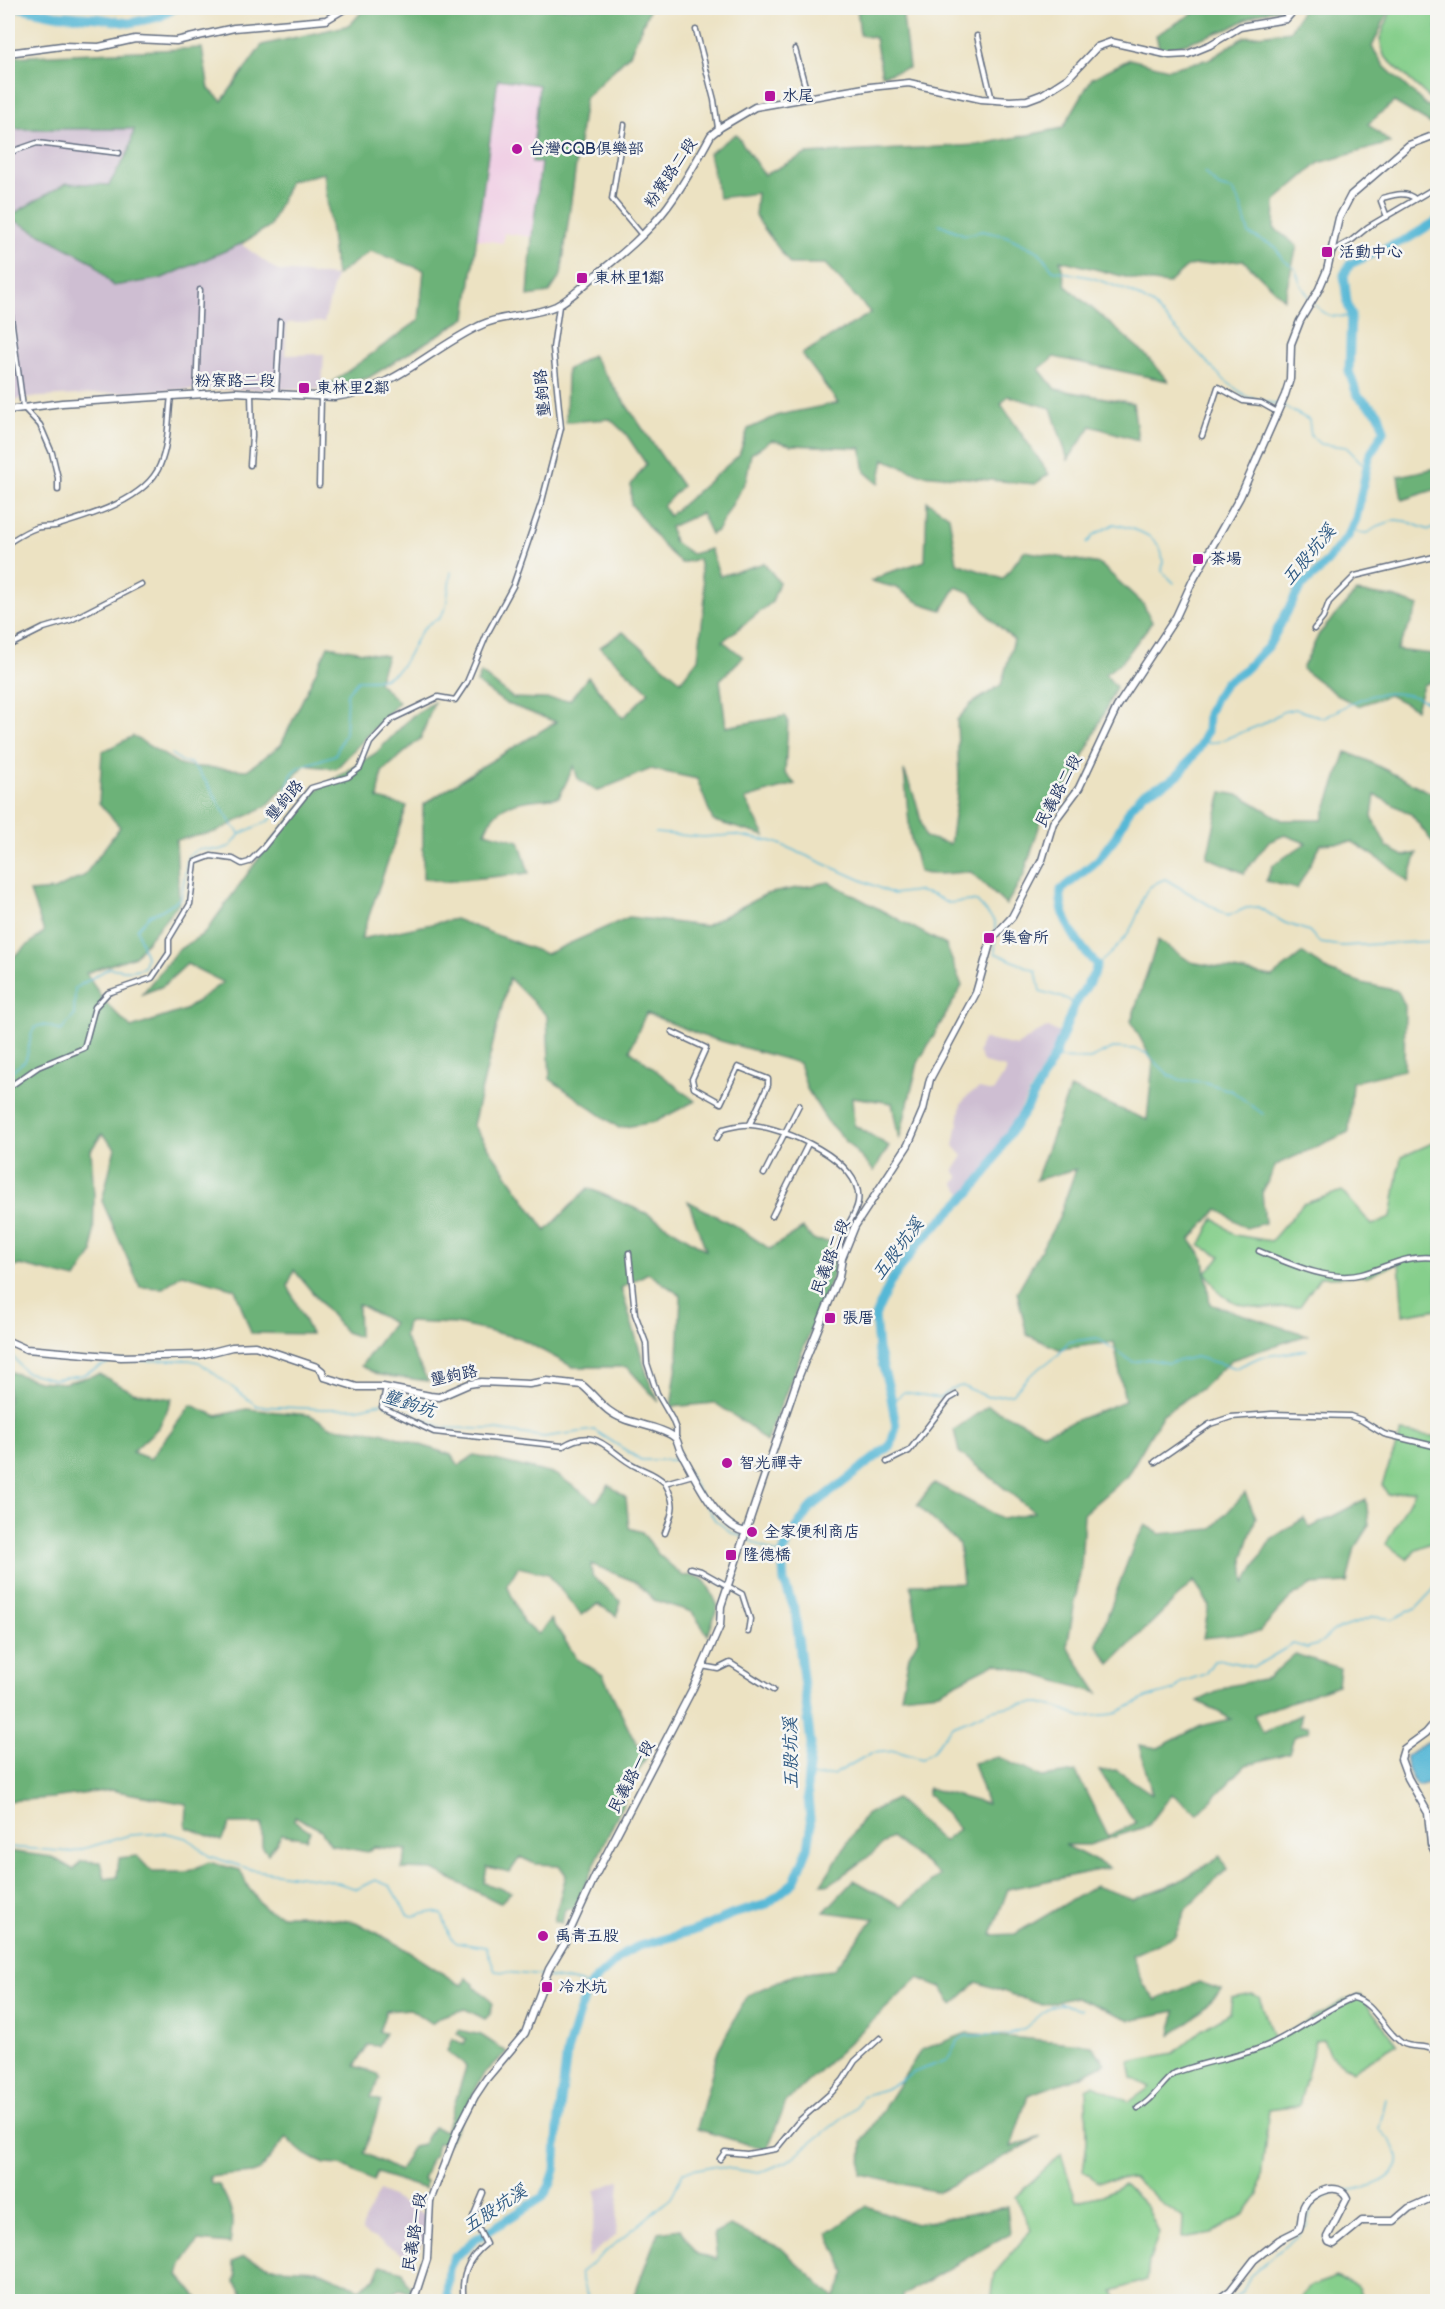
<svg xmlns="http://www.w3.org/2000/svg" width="1445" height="2309" font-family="'Balsamiq Sans','LXGW WenKai TC',sans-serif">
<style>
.built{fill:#f0d0e5}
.industrial{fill:#cebed2}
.green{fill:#86cf8c;stroke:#507f75;stroke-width:1.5}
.forest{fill:#6cb278;stroke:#44706b;stroke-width:1.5}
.water{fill:#57b8d6;stroke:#39749a;stroke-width:1.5}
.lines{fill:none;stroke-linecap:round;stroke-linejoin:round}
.stream{stroke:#57b8d6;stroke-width:1.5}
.river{stroke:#57b8d6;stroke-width:9}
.street-casing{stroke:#646e81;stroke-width:7}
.secondary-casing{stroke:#646e81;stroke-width:9}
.street{stroke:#fff;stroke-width:4}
.secondary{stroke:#fff;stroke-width:6}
.poi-dot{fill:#b5179e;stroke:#f6f6f2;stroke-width:2}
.labels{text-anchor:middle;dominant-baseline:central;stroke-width:5;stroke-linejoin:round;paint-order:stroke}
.poi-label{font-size:16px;fill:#1b2f5e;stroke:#f6f6f2;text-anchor:start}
.street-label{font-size:16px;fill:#1b2f5e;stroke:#f6f6f2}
.water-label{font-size:18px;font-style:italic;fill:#2d5882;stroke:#f6f6f2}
</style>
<rect width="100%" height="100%" fill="#f6f6f2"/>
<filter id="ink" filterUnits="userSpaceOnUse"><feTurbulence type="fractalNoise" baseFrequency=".0167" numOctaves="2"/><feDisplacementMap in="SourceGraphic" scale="12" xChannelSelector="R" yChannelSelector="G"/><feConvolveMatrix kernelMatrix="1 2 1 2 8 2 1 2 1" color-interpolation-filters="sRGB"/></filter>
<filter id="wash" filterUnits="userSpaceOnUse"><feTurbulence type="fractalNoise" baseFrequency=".008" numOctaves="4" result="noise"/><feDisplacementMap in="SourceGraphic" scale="24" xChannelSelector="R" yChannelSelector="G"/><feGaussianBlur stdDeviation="1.35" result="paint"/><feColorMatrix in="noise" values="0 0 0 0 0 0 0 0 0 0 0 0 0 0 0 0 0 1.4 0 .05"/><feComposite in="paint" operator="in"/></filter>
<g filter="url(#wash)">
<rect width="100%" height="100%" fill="#ece2c2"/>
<path class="built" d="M498,79L539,85L532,162L541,163L532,237L504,233L503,243L476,239Z"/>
<path class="industrial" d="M10,128H134L129,151L109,185L66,183L8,217L93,262L113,286L160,279L241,244L278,271L336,276L324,322L287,323L285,355L324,354L322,389L163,390L25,398L8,402V129Z
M1049,1028L1062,1034L986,1171L964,1196L954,1183L959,1178L954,1170L963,1156L954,1146L961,1104L969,1094L979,1089L993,1092L1006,1071L1005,1068L984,1063L978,1052L983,1039L1017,1046L1041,1030Z
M620,2180L616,2235L587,2258L598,2200L594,2191Z
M380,2191L429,2217L427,2243L422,2242L418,2254L408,2257L362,2231L364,2221Z"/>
<path class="green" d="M1392,8H1437L1438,101L1435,103L1384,56L1380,39Z
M1437,1141V1309L1403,1315L1399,1263L1368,1276L1320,1277L1300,1306C1274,1308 1241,1312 1220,1293C1215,1288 1211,1279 1206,1273L1221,1256L1200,1246L1214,1218L1235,1235L1271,1241L1303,1204L1342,1191L1372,1225L1391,1218L1401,1157Z
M1401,1432L1437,1437V1540L1417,1549L1407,1559L1386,1544L1415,1490L1388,1495L1382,1485Z
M1252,1994L1259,1997L1274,2040L1345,2000L1360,1995L1397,2044L1352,2071L1329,2054L1323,2039L1316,2040L1299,2106L1269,2110L1259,2195L1245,2214L1212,2233L1182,2238L1183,2218L1163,2204L1134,2178L1097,2181L1083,2171L1087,2142L1086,2089L1094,2085L1129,2102L1150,2087L1132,2078L1129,2062L1174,2053L1201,2030L1230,2013L1232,1998Z
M1061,2154L1076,2201L1103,2195L1124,2184L1147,2207L1159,2233L1149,2262L1147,2280L1113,2291L1117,2301H991L995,2273L1031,2230L1015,2197Z
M1336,2277L1358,2286L1363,2301H1297L1311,2286Z"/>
<path class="forest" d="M365,8H650L630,54L585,98L561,275L549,293L528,296L532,237L541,163L532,162L539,85L498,79L466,318L368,378L327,386L419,320L424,270L370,251L336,276L324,173L290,181L270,226L241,244L160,279L113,286L93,262L8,217L66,183L109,185L129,151L134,129H8V57L202,48L209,89L222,101L262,45L350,25Z
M857,8H902L909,68L882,75L875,38L860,35Z
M1202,8H1284L1257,14L1228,29L1160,52L1156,35Z
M1303,8H1390L1372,47L1385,67L1427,106L1437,104V119L1431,124L1394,102L1368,124L1390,143L1319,163L1275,201L1274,228L1297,246L1284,299L1243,260L1188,266L1168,284L1137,280L1060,260L1066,286L1143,352L1168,381L1054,357L1039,369L1055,389L1133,403L1138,440L1091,426L1068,460L1051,408L1008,396L1001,404L1049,474L1035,484L920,474L884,459L879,484L865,472L861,448L791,445L772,440L751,454L746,480L717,531L711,534L701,513L670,527L674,542L692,554L710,549L720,576L764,563L779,582L772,602L723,641L743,657L720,680L726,727L785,716L788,720L785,773L795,784L745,799L765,836L713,821L697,779L651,769L597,791L578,779L574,766L559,797C527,802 497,797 485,832L519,841L529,873L443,882L423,878V805L478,769L556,722L505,703L477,683L481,673L513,698L570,700L588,677L623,718L649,692L600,647L623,632L681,681L698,659L705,597L699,559L681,563L664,547L631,504V485L646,464L626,434L610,419L566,422L567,370L592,355L682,486L663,506L669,516L739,455L748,429L779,415L838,403L802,354L871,313L825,264H790L755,216L757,193L719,198L709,153L736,134L764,175L806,154L978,145L1063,128L1092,78L1130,59L1168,69L1209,59L1244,37L1290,31Z
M1437,468V489L1402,500L1398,476Z
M927,501L949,516L957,563L1003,579L1024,551L1100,564L1143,604L1152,622L1122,662L1105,674L1116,687L1075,775L1041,821L1023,877L1006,905L971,872C954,872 936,877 919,872L910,835L904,770L916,801L925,837L950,844L959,781L957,720L971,704L1001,685L1014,640L989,617L971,593L956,587L942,610L920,603L897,588L871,581L887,573L925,561Z
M1356,592L1393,597L1419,606L1397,650L1433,654L1437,652V679L1423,685L1416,709L1389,695L1358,706L1339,696L1302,669L1319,634Z
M328,646L387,656L378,682L399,702L336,769L305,765L268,805L216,832L176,840L179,903L135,956L86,973L104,1001L131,1028L185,1010L223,982L187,964L163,986L142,994L178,950L205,933L269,844L316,790L376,753L412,716L434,702L421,738L382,772L378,799L407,806L361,939L455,919L546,954L629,917L705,926L766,894L829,882L946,945L962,986L918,1063L899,1140L892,1103L852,1097L854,1125L889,1146L874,1171L827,1121L807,1089L799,1063L703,1036L646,1013L630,1050L695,1101L655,1122L619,1128L550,1079L547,1016L509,978L473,1125L546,1231L588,1188L646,1213L706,1250L688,1201L737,1227L770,1249L803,1228L813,1240L830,1242L834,1272L766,1442L749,1426L715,1403L671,1407L678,1357L681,1296L648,1273L621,1288L649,1381L659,1402L627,1367H573L519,1338L456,1324L407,1322L404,1336L428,1381L380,1375L361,1366L393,1323L358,1304L359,1337L345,1332L294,1270L288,1286L311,1334L251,1333L235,1289L182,1274L163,1288L140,1287L102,1201L115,1148L102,1134L91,1150L94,1196L93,1252L76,1279L20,1265L8,1270V946L12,958L44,932L30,892L54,890L84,876L120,827L99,803L102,752L133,736L182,766L247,770L281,745Z
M1346,752L1366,760L1437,796V848L1411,814L1375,795L1372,817L1387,847L1404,856L1417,853L1408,882L1384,862L1353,842L1321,844L1297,889L1266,881L1273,865L1306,843L1285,835L1268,842L1244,873L1207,857L1222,792L1242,796L1282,820H1322Z
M1158,940L1191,962L1272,977L1303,953L1329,971L1362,983L1398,991L1405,1006L1404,1070L1352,1082L1349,1132L1276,1165L1262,1193L1265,1223L1246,1228L1218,1209L1190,1240L1204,1259L1210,1304L1307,1335L1231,1360L1201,1389L1163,1414L1127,1476L1084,1513L1081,1568L1067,1646L1098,1693L996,1663L939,1692L901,1696L909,1656L919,1638L911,1584L963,1583L959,1544L917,1505L934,1483L1003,1519L1034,1512L959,1452L954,1430L988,1406L1044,1433L1125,1401L1114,1342L1059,1349L1027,1335L1017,1292L1058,1220L1076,1169L1036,1180L1070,1088L1147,1120L1153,1062L1131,1021Z
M8,1371L38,1381L64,1383L99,1374L133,1392L172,1399L159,1427L132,1452L150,1459L191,1405L217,1416L246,1409L310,1415L332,1427L381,1432L451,1455L458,1466L475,1455L557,1475L596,1502L609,1485L626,1498L629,1528L642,1532L658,1554L683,1576C707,1572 708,1587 718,1606L708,1635L692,1612L654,1600L636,1582L591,1564L592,1576L620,1601L617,1616L598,1604L581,1615L548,1574L518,1567L507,1585L524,1624L539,1634L551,1619L577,1659L603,1675L632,1736L647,1756L635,1777L574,1909H565L562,1923L554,1921L566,1875L559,1865L535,1864L520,1857L510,1872L487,1867L484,1883L511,1892L500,1903L433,1870L402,1869L407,1850L374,1847L367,1852L331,1845L321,1830L295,1816L294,1820L310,1831L306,1839L282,1834L268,1854L262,1846V1824H230L221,1841L186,1827L187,1804L111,1790L52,1798L8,1801Z
M1245,1493L1256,1517L1243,1558L1245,1583L1271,1539L1304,1518L1310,1528L1366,1499L1369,1525L1355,1547L1347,1583L1312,1585L1290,1598L1259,1632L1203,1638L1209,1605L1194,1581L1110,1664L1097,1644L1133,1547L1145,1525L1160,1534L1212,1529Z
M1295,1654L1340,1668L1338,1685L1254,1715L1263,1733L1302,1714L1299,1726H1308L1309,1731L1294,1737L1289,1753L1246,1765L1198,1814L1172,1794L1148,1826L1089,1845H1065L1109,1868L1008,1889L991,1935L1015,1934L1095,1886L1133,1899L1178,1882L1220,1856L1227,1869L1186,1909L1175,1936L1132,1955L1144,1985L1156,2000L1199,1982L1222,1990L1195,2017L1171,2035L1175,2011L1130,2020L1076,1997L1042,2005L977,1982L953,2004L941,1987L918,1978L786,2102L767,2150L697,2129L718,2050L748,1995L794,1974L833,1970L874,1918L824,1912L854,1880L901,1906L940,1875L891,1837L868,1857L830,1884H821L865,1815L896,1799L943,1842L959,1829L928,1794V1788L987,1804L973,1763L998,1757L1042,1777L1076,1772L1108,1836L1136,1823L1099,1771L1116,1770L1152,1794L1139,1745L1158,1748L1201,1726L1231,1719L1198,1701L1229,1686L1268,1678Z
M8,1851L52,1857L74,1870L81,1861L101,1862L105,1879L117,1877L119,1858L137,1856L152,1872H187L209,1862L240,1870L248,1887L265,1909L282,1915H305L356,1922L399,1945L457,1983L463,1985L466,1978L474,1984V1987L487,1996L493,2004L490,2014L485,2019L465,2009L439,2017L432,2024L410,2009L386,2011L379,2032L385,2033L378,2046L368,2045L355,2066L378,2074L380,2078L371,2097L381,2101L364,2153L399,2171L413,2146L423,2144L433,2127L446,2131L466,2067L463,2063L447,2051L452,2038L464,2045L466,2040L457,2033L459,2030L481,2035L507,2052L483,2075L448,2144L437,2143L434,2156H432L423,2180L426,2181L425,2189L377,2173L373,2181L341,2165L325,2164L316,2160L300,2151L287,2137L260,2170L252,2173L209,2177L211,2184L219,2185C233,2208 234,2216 230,2244L198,2241L183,2263L179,2275L200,2301H8Z
M967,2033L1092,2045L1105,2064L1082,2076L1028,2095L1011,2147L1041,2137L939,2192L861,2175L862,2142L921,2050Z
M867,2206L915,2224L1007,2207L1010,2233L903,2295V2301H632L658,2232L681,2229L697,2254L717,2259L714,2234L730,2226L781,2248L834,2298L846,2273L828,2233Z
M244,2257L277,2268L317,2270L359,2289L376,2277L381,2265L403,2271L407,2283L411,2287V2293L400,2289L377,2301H248L235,2282L236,2275L232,2262Z"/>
<path class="water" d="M1428,1741L1437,1753V1780L1418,1786C1412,1780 1405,1764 1406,1756Z"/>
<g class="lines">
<path class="stream" d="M1204,173L1219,187L1233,191L1241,206L1249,234L1276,247L1282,259L1295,268L1301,285L1311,300
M939,224L965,235L982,231L1006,236L1039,252L1053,270L1093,278L1131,292L1153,305L1223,379L1247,397L1279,405
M1314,304C1328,318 1332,317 1351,316
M1283,406L1309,420L1311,436L1320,444L1346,447L1366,467
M1350,532L1368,533L1378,526L1395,520L1405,521L1429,530L1438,526
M1087,543L1094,535L1114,524C1141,531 1168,537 1162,571L1174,583
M1201,743L1217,742L1263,724L1282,712L1295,709L1324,718C1353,701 1380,686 1415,697C1423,699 1429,703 1438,705
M171,754L183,762L190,763C213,784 219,811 240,834
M655,833L703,837L734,835L775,842L893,894L917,891L933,895L948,903L971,901L977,902L995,922V931
M995,938V953L1036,971L1040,991L1067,999L1074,1006
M1097,965C1113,952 1128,938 1136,918C1146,896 1139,889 1165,879L1228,916L1246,908L1258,907L1285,923L1309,931L1320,943L1342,946L1438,941
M1053,1058L1090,1059L1113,1048L1134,1049L1146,1053L1170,1076L1181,1080L1204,1082L1232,1091L1263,1114
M8,1074L25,1061C34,1040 24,1013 61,1031L74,1016L75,988L109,968C123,969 131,973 144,967L146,957L137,929L150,915L162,910L181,898L188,856L198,849L220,850L231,846L240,834L270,820L280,806L292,774L299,767L335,755L345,733L347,693L358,680C367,680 379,681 387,677C414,666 411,626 439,619L446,607L451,572
M8,1350L25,1372L53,1379L82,1375L112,1361L189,1360L199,1362L257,1406L326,1409L358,1408L381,1403
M892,1402L904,1392L940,1398L950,1389L962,1386L988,1397L1012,1394L1028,1377L1059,1354L1068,1342L1097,1338L1133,1362L1148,1359L1168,1363L1196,1357L1236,1368L1260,1357L1307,1350
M385,1404L444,1428L490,1429L544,1437L594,1430L641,1460H675L684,1467L715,1520L732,1533L743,1537
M747,1539L782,1556
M809,1777L833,1775L871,1753L896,1751L922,1759L934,1750L951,1727L992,1710L1021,1704L1040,1703L1060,1708L1082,1717L1114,1714L1146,1698L1175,1690L1182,1682L1205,1674L1214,1661L1222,1660L1254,1667L1293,1644L1307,1648L1319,1644L1333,1631L1374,1617L1393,1619L1416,1608L1434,1589L1438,1580
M8,1847L72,1852L130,1835L166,1833L187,1838L209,1856L253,1870L328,1880L357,1889L375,1880L390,1886L407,1914L413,1916L433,1912L442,1914L450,1937L457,1943L486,1947L495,1971L543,1976
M548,1977L583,1983L589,1990
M1345,2191C1385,2186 1422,2168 1379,2129L1386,2099
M1302,2230L1307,2226L1312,2201L1337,2192
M592,2302L585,2291L580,2273L671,2198L683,2172L712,2166L759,2173L788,2161L856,2107L862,2096L885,2089L915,2072L947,2060L958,2041L965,2036L1009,2034L1025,2028L1051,2006L1060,2004L1081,2009
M1225,2302L1243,2292L1250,2276L1299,2234"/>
<path class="river" d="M21,8L55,15L98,18L129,23L159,17L175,8
M450,2302L447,2294L449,2268L455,2257L476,2239L543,2197L550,2185L555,2170L558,2127L567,2052L580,2010L590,1985L626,1952L639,1946L699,1929L733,1914L767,1904L794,1882L808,1848L811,1829L807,1787L811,1745L795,1611L784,1582L782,1556L787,1543L809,1509L891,1445L896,1426L890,1392L878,1349L875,1316L891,1281L918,1244L971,1191L989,1169L1005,1140L1027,1108L1055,1055L1074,1006L1094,974L1097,965C1079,946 1058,917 1061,890L1098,860L1116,836L1131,807L1144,793L1170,781L1181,772L1199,748L1207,731L1208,714L1215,698L1225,683L1243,671L1268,647L1301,586L1318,572L1348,536L1356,519L1369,457L1384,430L1379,414L1357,395L1349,371L1351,314L1347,302L1344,275L1350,264L1409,238L1438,220"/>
</g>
</g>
<g filter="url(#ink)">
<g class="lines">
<g class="street-casing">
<path id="street" d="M696,30L714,100L718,128
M977,36L992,100
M795,49L808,97
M624,125L612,199L642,235
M8,153L37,143L119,153
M1387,217L1381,201L1383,198C1394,195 1406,191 1415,199
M1332,251L1352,240L1368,227L1438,186
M8,295L23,407L40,425L52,453L58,478V490
M196,394L200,290
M276,394L280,321
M1202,436L1218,387L1243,401L1261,403L1277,412
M250,465L252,436L251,393
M319,485L321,397
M8,543C16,538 26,531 36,528C42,526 49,527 55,526C89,516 146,500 160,465C169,444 168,419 171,396
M8,600H10
M1314,629L1323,618L1329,602L1355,576L1438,556
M8,646L44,628L71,620L141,584
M8,882L9,889
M672,1032L706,1048L692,1079L694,1088L721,1103L738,1067L768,1079V1085L750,1124
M8,1084L12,1085L38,1067L84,1048L95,1007L108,993L152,978L169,953V939L190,904L195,862L211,856L233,859L242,864L249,862L263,848L311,788L348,777L360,768L370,743L392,719L438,697L455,700L467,682L487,634L513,586L542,501L561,428L553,348L559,306
M717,1138L723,1129C732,1127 742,1124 751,1125C783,1127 865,1161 858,1202C855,1221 833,1238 842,1258
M764,1174L799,1105
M772,1216L808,1144
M1259,1251C1288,1263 1330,1283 1362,1274C1391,1266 1404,1254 1438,1258
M629,1253L635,1314L646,1343L647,1363L657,1393L672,1419L676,1429V1438
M386,1387L382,1407L434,1432L563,1446C598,1424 609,1454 637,1467C649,1473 654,1473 665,1483L693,1475
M887,1462L909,1451L949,1399L956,1395
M1155,1462L1210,1424L1231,1417L1272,1414L1350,1416L1361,1420L1384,1434L1438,1447
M755,1471L766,1470
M665,1483C677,1505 673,1511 665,1533
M690,1568L701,1571L742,1594L750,1619L748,1632
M702,1666L718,1669L730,1663L773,1690
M1138,2108C1156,2098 1159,2085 1175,2073C1205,2061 1238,2058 1268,2045C1297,2032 1323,2010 1353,1998C1373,2001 1385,2032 1402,2043C1415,2050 1426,2042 1438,2054
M720,2159L725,2152L747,2154L776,2149L799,2121L832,2092L843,2080L855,2061L880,2038
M455,2302L464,2297
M464,2302C460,2277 467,2259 486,2244L473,2217L483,2193"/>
</g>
<g class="secondary-casing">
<path id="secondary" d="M8,53L62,46L99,47L135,39L176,41L234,28L326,20L346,8
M8,410L62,403L235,392L334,397C394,390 426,352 477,327C502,314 531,317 556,306C570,299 584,285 596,275C622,254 648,233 668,206C684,184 698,159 711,135L721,127L755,107L870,87L909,83L981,99L1010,101L1027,100L1043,94L1068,78L1097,47L1111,42L1170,55L1188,54L1210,45L1240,27L1286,19L1296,8
M8,1341L26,1349L121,1357L200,1355L232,1347L255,1346L317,1367L322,1371L324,1377L357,1387H383L430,1396L439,1397L469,1384L481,1382L529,1384L547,1381L582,1385C597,1397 604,1412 624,1419C636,1424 668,1429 676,1439C678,1442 679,1448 681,1452C695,1477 716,1525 745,1532
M1438,1719L1426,1733L1404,1749L1401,1759L1408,1778L1428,1813L1431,1844L1438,1858
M413,2302L427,2259L430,2201L457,2131L475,2096L487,2078L525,2033L549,1969L564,1944L595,1876L693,1688L720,1626L721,1606L758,1495L798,1378L839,1277L842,1258L855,1226L908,1145L923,1110L930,1079L976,993L991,940L1012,917L1042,860L1053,823L1079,788L1117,707L1176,617L1192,582L1240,497L1285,395L1290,379L1291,344L1300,321L1319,289L1327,270L1339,218L1351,195L1409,145L1438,134
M1215,2302L1230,2291L1254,2260L1279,2240L1299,2230C1302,2222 1301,2213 1304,2206C1310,2192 1340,2180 1347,2198L1327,2237L1329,2242L1334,2244L1362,2221H1394L1409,2208L1438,2195"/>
</g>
<use href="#street" class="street"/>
<use href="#secondary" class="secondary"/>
</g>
</g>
<g class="poi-dot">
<rect x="764" y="90" width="12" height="12" rx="3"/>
<circle cx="517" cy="149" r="6"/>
<rect x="1321" y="246" width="12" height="12" rx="3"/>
<rect x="576" y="272" width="12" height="12" rx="3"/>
<rect x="298" y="382" width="12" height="12" rx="3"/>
<rect x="1192" y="553" width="12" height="12" rx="3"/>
<rect x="983" y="932" width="12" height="12" rx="3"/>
<rect x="824" y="1312" width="12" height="12" rx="3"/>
<circle cx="727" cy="1463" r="6"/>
<circle cx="752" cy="1532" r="6"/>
<rect x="725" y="1549" width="12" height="12" rx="3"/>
<circle cx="543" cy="1936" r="6"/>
<rect x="541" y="1981" width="12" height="12" rx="3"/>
</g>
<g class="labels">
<g class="poi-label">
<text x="782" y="96">水尾</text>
<text x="529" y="149">台灣CQB俱樂部</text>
<text x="1339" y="252">活動中心</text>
<text x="594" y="278">東林里1鄰</text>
<text x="316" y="388">東林里2鄰</text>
<text x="1210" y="559">茶場</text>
<text x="1001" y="938">集會所</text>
<text x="842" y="1318">張厝</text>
<text x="739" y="1463">智光禪寺</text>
<text x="764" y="1532">全家便利商店</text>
<text x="743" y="1555">隆德橋</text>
<text x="555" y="1936">禹青五股</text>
<text x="559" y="1987">冷水坑</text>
</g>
<g class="street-label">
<text transform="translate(671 173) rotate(-56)">粉寮路二段</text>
<text x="235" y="381">粉寮路二段</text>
<text transform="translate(543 393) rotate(-96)">壟鉤路</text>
<text transform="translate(1059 791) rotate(-62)">民義路二段</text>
<text transform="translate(285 801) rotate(-50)">壟鉤路</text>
<text transform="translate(831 1257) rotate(-69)">民義路二段</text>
<text transform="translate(454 1376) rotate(-12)">壟鉤路</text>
<text transform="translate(632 1777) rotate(-62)">民義路一段</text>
<text transform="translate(415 2232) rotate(-81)">民義路一段</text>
</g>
<g class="water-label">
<text transform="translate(1309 555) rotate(-50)">五股坑溪</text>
<text transform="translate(898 1249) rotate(-53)">五股坑溪</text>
<text transform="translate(409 1404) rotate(18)">壟鉤坑</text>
<text transform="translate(791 1753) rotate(-91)">五股坑溪</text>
<text transform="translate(495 2209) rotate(-33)">五股坑溪</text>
</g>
</g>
<rect width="1445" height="2309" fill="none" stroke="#f6f6f2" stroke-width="30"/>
</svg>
